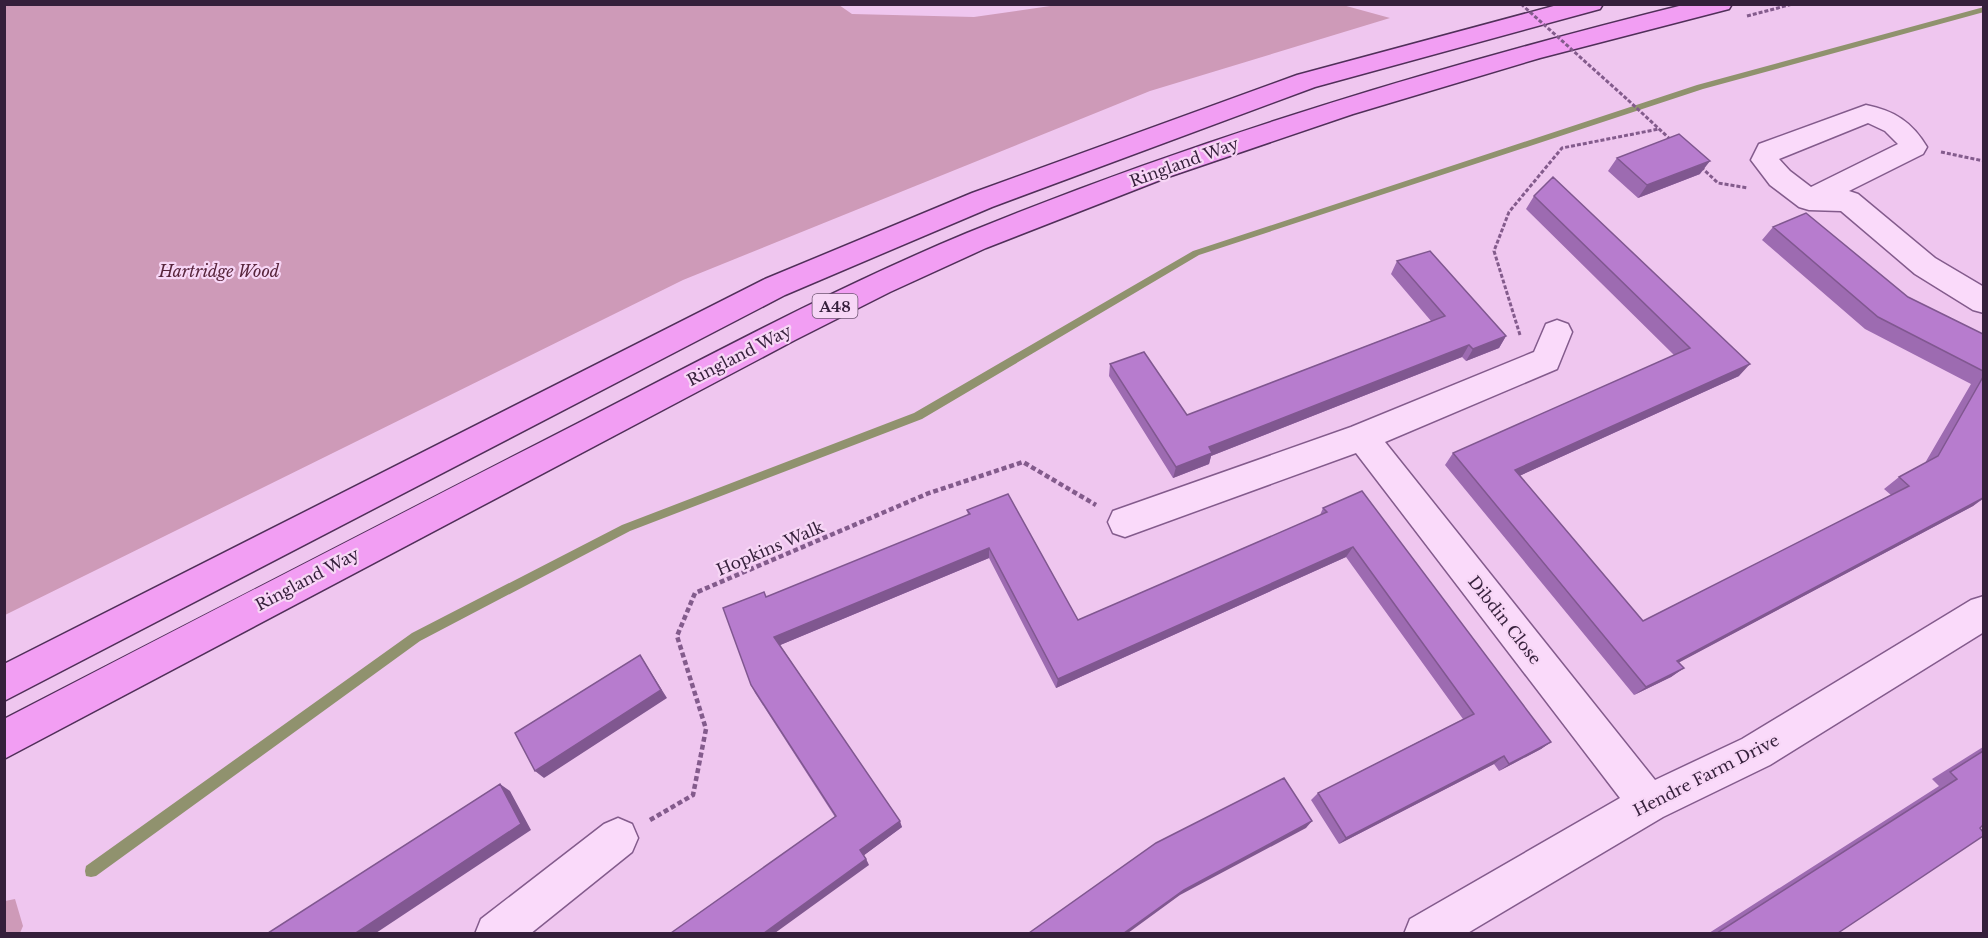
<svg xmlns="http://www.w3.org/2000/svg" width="1988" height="938" font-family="'Libre Baskerville',serif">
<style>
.green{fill:#ce9ab8}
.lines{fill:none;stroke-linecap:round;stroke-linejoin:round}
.stream{fill:#90926e;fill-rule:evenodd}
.minor-casing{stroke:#835b8c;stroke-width:3}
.major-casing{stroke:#502f59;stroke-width:3}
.path-far1{stroke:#835b8c;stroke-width:3;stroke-dasharray:4 2;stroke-linecap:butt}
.path{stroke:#835b8c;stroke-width:4.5;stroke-dasharray:5 3;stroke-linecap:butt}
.minor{fill:#fadafa;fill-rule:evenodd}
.major{fill:#f29ef3;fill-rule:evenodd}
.path-bridge{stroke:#835b8c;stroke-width:3;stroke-dasharray:4 2;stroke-linecap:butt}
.wall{fill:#9d6bb1}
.shaded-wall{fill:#805790}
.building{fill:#b77cce;stroke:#805790;stroke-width:1.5}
.labels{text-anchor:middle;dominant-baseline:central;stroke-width:4.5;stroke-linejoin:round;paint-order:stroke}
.shield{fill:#f7d6f6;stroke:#6f5673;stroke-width:1.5}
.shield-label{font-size:15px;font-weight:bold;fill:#351f3b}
.street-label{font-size:16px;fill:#351f3b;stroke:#f7d6f6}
.park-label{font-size:16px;font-style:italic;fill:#58253c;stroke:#f7d6f6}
</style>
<rect width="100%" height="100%" fill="#efc6ef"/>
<path class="green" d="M839,5L852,14L974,17L1064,4H1339L1390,18L1150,91L683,280L5,615V5Z
M15,899L23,926L20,933H5V901Z"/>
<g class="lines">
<path class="stream" d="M1984,7V12L1703,89L1199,255L922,419L630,531L420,641L96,876L91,877L86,876L85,871L86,866L412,633L622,525L914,413L1193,251L1697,85Z"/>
<g class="minor-casing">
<path id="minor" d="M1866,105C1895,111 1912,122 1927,147L1923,154L1849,191L1858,194L1935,258L1984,287V313L1973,310L1915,274L1841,211L1809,210L1799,207L1770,185L1751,160L1759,144ZM1868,123L1885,131L1898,144L1811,187L1790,171L1779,159Z
M1557,320L1568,324L1572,332L1557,369L1385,442L1655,780L1742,739L1971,600L1984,596V632L1770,765L1663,817L1466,934H1404L1410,919L1620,798L1356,453L1125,537L1113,533L1108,522L1113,511L1351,427L1534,352L1546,324Z
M618,818L632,824L638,838L632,852L530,934H475L481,919L604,824Z"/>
</g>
<g class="major-casing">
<path id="major" d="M1561,4H1603L1600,9L1315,87L992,207L785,295L4,701V664L765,279L972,193L1297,75Z
M1687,4H1732L1729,9L1540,58L1353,114L1168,177L986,248L890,292L795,340L4,759V719C198,618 392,518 586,419C712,354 837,287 967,233C1201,137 1443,65 1687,4Z"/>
</g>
<path class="path-far1" d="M1747,16L1793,4
M1628,100L1671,140
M1941,152L1984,161
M1701,167L1718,183L1748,188
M1520,335L1494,251L1509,212L1562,148L1659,129"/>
<path class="path" d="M650,820L693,795L706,729L677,636L695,593L929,493L1023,462L1096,505"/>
<use href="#minor" class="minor"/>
<use href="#major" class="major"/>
<path class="path-bridge" d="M1521,4L1628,100"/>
</g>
<path class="wall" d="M1617,158L1700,174L1638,198L1608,171Z
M1534,196L1739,376L1519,476L1643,621L1891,495L1884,489L1899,477L1925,463L1971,384L1865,329L1762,240L1773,227L1908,297L1983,334V499L1973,506L1679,662L1684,668L1671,677L1634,695L1445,465L1453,453L1674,355L1526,209Z
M1397,261L1506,336L1499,348L1466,361L1462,357L1211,456L1209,464L1173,478L1109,376L1110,364L1187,415L1431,321L1391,274Z
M1323,508L1551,742L1541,749L1499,771L1494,764L1339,844L1311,800L1318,793L1463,719L1346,557L1056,688L989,558L780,645L902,827L864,855L869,865L835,817L755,693L751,685L766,597L968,515L967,510L1078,620L1320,515Z
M1983,747V825L1838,933H1709L1939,786L1932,779Z"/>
<path class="shaded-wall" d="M1710,161L1700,174L1638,198L1647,185Z
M1506,336L1499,348L1466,361L1473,349Z
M1469,345L1462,357L1211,456L1209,464L1173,478L1176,467L1209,447Z
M1750,364L1739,376L1506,482L1515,470Z
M1983,498L1973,506L1665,670L1677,661Z
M1353,547L1346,557L1056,688L1058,679Z
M989,548V558L778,646L774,637Z
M640,655L667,698L544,778L535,771Z
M1684,668L1671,677L1634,695L1646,687Z
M1551,742L1541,749L1499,771L1509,764Z
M1504,756L1494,764L1339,844L1346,838Z
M500,784L510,791L531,830L376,933H356Z
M900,821L902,827L863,856L860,850Z
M1312,821L1306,828L1180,895L1128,933H1124L1184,890Z
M866,859L869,865L775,933H764Z"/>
<path class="building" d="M1679,134L1710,161L1647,185L1617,158Z
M1553,177L1750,364L1515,470L1643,621L1909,486L1899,477L1938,456L1983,377V498L1677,661L1684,668L1646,687L1453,453L1690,348L1534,196Z
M1806,213L1908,297L1983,334V371L1878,317L1773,227Z
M1430,251L1506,336L1473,349L1469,345L1209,447L1212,453L1176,467L1110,364L1144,352L1187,415L1445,316L1397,261Z
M1362,491L1551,742L1509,764L1504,756L1346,838L1318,793L1474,714L1353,547L1058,679L989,548L774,637L900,821L860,850L866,859L764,933H671L836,816L751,685L723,608L764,592L766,597L970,514L967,510L1008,494L1078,620L1327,512L1323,508Z
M640,655L661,690L535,771L515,733Z
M1983,751V825L1980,828L1983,832V836L1838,933H1717L1957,779L1950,772Z
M1284,778L1312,821L1184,890L1124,933H1029L1156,843Z
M500,784L521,824L356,933H268Z"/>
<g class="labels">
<rect class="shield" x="812.5" y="294" width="45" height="24" rx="4.5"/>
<g class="shield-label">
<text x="835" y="306">A48</text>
</g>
<g class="street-label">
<text transform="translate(1184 162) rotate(-20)">Ringland Way</text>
<text transform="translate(739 355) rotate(-27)">Ringland Way</text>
<text transform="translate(770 548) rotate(-23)">Hopkins Walk</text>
<text transform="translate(307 579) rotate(-28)">Ringland Way</text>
<text transform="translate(1505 620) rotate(52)">Dibdin Close</text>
<text transform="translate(1706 775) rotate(-27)">Hendre Farm Drive</text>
</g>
<g class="park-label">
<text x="219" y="271">Hartridge Wood</text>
</g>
</g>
<rect width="1988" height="938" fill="none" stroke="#351f3b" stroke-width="12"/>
</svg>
